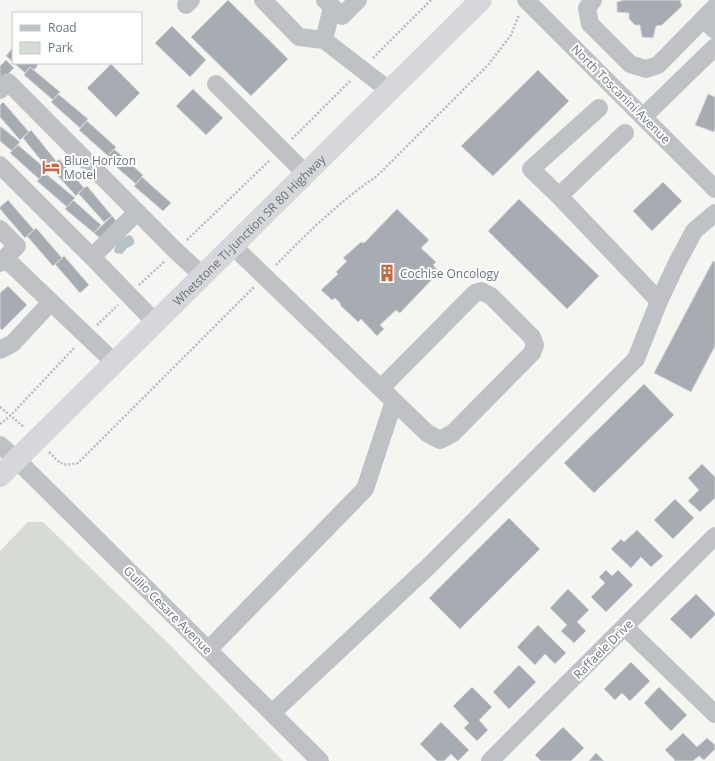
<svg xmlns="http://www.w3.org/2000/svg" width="715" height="761" font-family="'Open Sans',sans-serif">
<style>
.green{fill:#d6dbd4}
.water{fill:#b8c1c5}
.building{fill:#a6acb1;stroke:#d6d6d5}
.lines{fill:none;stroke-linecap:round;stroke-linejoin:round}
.path{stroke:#b9bbbd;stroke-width:2.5;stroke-dasharray:2 2;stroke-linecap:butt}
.minor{stroke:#bfc2c5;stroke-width:18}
.highway{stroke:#d5d7db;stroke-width:22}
.labels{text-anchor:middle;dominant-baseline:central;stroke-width:4;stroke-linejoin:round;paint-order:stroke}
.street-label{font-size:12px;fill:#68737f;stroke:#fff}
.poi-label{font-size:12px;fill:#68737f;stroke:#fff;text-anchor:start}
</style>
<rect width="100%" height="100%" fill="#f5f5f2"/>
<path class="green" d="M28,522H43L170,645L283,761H0V551Z"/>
<path class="water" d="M130,235C134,238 135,241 133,245L127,248L122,254L115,253L114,250C117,243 122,237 130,235Z"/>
<path class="building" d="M228,0L288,59L251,96L191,37Z
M624,0H680L682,6L662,25L656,26L653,38L642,37L640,25H635L629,19V13L617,12V2Z
M172,26L206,60L190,77L155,43Z
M13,47V62L6,56Z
M6,60L14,68L0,82V66Z
M14,63H36L38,65L34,70L30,67L25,73Z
M111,64L140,93L116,117L87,88Z
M30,67L60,92L53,100L24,75Z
M538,70L569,101L493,176L461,146Z
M193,89L223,118L206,135L176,106Z
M58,94L88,119L80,128L51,102Z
M708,94L715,97V129L714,132L695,125Z
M3,102L29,132L20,140L0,117V105Z
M87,121L116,147L108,156L79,130Z
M0,126L20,142L12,151L0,141Z
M31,130L56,161L48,169L23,138Z
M18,145L47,170L39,179L10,153Z
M114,149L143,175L136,184L106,158Z
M59,159L84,188L76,196L50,167Z
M45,173L75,198L67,207L37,181Z
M142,177L171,203L163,211L134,186Z
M663,182L682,201L652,231L633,211Z
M87,186L112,216L104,222L78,193Z
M519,199L599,276L567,309L488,231Z
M8,200L34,230L25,238L0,209V207Z
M73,200L101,225L94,233L65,209Z
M397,209L429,240L421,248L436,262L433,265L439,272L400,313L396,310L380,325L384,329L377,336L361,319L358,322L340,305L341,304L335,298L332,300L321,290L338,274L336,272L347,261L343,258L361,242L364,243Z
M112,216L118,223L101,239L94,233Z
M36,228L62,258L53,266L27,236Z
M64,256L89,285L80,293L55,264Z
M713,261L715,262V346L691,392L654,373Z
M8,286L27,305L2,330L0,328V293Z
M644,384L674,415L594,493L564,463Z
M702,464L715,477V498L700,512L688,501L699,490L688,478Z
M675,499L694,518L673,539L654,520Z
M509,518L540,549L460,629L429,598Z
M637,530L663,556L651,567L641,557L631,568L611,549L621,539L624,542Z
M606,570L612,576L618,570L633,585L606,612L591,597L605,583L599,577Z
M568,589L589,610L577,622L586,631L574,643L561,631L567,625L550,608Z
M696,594L715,613V615L691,639L670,619Z
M538,625L566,653L555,664L545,654L535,665L517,647Z
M631,662L650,681L630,701L622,693L615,700L604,689Z
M519,665L536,682L509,709L493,692Z
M472,687L492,707L479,720L488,730L477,741L464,728L469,723L453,706Z
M659,687L687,715L671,731L644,703Z
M441,722L469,750L458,761L451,754L444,761H437L420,744Z
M563,727L584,748L571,761H541L535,755Z
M683,733L697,747L707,738L715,745V749L704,760L699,756L693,761H674L675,760L665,750Z
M596,753L604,761H589Z"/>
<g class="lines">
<path class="path" d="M373,58L431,0
M292,139L351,80
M187,240L270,160
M276,265C307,233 340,201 377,176L488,65L511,35L519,15
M139,285L165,261
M97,325L118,305
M0,407L24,427
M0,424L11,415L75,347
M49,452C60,463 61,467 78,463L254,287"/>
<path class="minor" d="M263,0L299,37L324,40L390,91
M325,0L342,16L358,0
M526,0L715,189
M593,0L587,8L590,24L630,64L646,69L658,65L715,7
M186,5L191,0
M703,19L715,30
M324,40L332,7
M216,84L306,174
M0,90L8,82L176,251L203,276
M599,108L531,169L559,196L625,133
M643,117L715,47
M0,165L92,257L156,323
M559,196L659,301L677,263L694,231L715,213
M0,229L17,246L0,263
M233,246L427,433L440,440L453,433L532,353L535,345L532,337L491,296L481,291L475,293L381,388
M92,257L137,212
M5,258L115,363
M0,350L13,343L51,302
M0,445L17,460L320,761
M625,627L715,714
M208,650L365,489L394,401
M272,713L430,565L636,359L659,301
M490,761L715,536"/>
<path class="highway" id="s1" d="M0,476L481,0"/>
</g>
<defs>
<g id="hotel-bare" transform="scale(1.38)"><path d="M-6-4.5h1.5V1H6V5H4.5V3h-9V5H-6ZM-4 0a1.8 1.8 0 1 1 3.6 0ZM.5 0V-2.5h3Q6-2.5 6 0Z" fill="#ce6639" stroke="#fff" stroke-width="2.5" paint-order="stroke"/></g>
<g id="building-bare" transform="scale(1.38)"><path d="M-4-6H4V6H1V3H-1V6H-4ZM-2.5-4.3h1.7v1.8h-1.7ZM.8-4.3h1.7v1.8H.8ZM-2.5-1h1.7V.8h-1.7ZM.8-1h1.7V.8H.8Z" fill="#ce6639" stroke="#fff" stroke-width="2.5" paint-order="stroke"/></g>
</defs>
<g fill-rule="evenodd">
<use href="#hotel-bare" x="51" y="167"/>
<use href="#building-bare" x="387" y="273"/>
</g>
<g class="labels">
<g class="street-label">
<text transform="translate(621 94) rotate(45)">North Toscanini Avenue</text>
<text stroke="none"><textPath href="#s1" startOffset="350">Whetstone TI-Junction SR 80 Highway</textPath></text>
<text transform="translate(168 610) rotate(45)">Guilio Cesare Avenue</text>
<text transform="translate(603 649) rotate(-45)">Raffaele Drive</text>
</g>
<g class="poi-label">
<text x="64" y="160">Blue Horizon<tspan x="64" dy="14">Motel</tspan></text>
<text x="400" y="273">Cochise Oncology</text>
</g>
</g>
<rect x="12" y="12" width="130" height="52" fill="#ffffff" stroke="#c3c7cc"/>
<rect x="20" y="25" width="20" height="6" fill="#bfc2c5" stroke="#c3c7cc"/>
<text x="48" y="32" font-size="12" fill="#68737f">Road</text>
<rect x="20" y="42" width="20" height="12" fill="#d6dbd4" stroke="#c3c7cc"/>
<text x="48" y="52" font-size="12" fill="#68737f">Park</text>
</svg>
